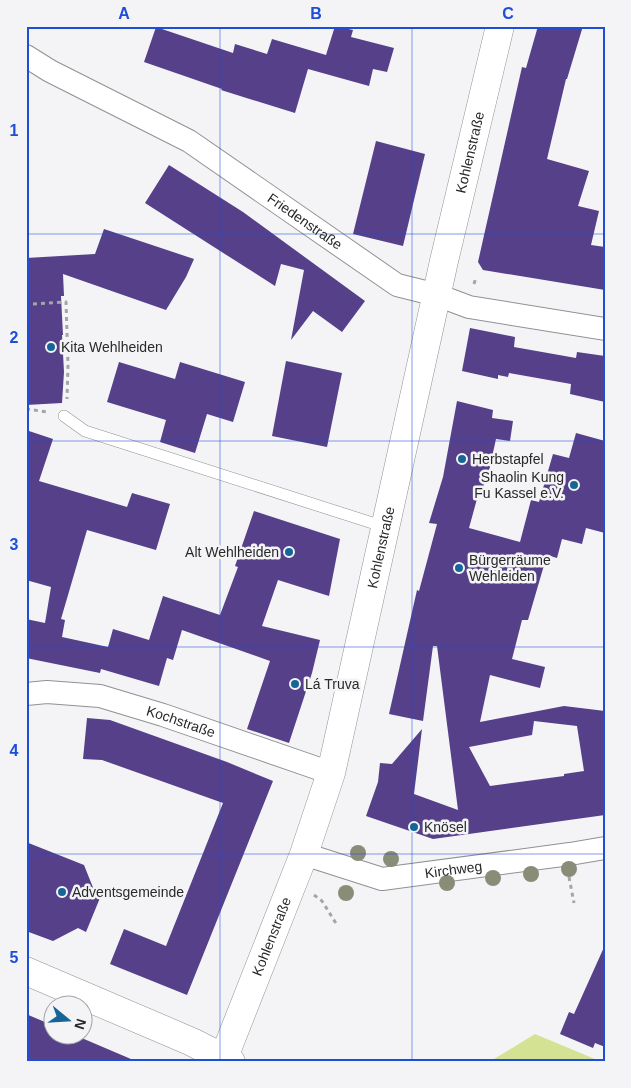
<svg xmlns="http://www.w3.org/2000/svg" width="631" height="1088" font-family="Arial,sans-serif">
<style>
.green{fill:#d4e393}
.building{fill:#554089;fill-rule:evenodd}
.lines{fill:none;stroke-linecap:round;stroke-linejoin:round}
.lane-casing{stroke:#909193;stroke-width:12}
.street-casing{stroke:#909193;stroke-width:24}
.secondary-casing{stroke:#909193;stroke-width:29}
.path{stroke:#a4a5a6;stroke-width:3;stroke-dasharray:4 4;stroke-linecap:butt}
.lane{stroke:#fff;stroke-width:11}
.street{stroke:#fff;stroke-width:22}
.secondary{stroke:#fff;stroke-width:28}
.tree{fill:#898d78}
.grid{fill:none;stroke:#1d4ed8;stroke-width:1;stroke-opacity:0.55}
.poi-dot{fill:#166597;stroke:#f4f4f7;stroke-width:2}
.labels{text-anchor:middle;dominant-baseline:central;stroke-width:5;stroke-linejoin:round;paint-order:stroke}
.street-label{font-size:14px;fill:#282929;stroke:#f4f4f7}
.poi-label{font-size:14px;fill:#282929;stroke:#f4f4f7;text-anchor:start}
.neatline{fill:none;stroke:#1d4ed8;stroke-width:2}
.grid-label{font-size:16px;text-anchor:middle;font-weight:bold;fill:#1d4ed8}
</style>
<rect width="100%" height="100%" fill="#f4f4f7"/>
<path class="green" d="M535,1034L602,1062H489Z"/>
<path class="building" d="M335,26L353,30L351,37L394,48L387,72L373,69L369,86L308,69L295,113L221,90L222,89L144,62L156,27L233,53L235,44L267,54L272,39L326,55Z
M538,26H583L567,79H566L547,159L589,171L578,206L599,211L591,245L605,247V290L483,270L478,262L522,67L526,68Z
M376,141L425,154L403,246L353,234Z
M169,165L243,212L365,301L342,332L313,311L291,340L304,270L281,264L275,286L145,203Z
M104,229L194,259L186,277L166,310L63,274L64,296H61L63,335H62L64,372L62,403L26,405V258L95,254Z
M470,328L515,337L514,347L576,358L577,352L605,356V402L570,394L571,384L509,373L508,377L498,375V379L462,371Z
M286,361L342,373L327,447L272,436Z
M119,362L175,379L180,362L245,382L233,422L207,414L195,453L160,442L166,420L107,402Z
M457,401L493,410L492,418L513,421L510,441L496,439L489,471H487L483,488H480L469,528L520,542L531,500L539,502L553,454L569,458L576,433L605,441V533L586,528L582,544L562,539L557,558L547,555L528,620H522L512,659L545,667L540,688L490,675L480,722L564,706L605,711V815L433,839L366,816L378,782L380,763L392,764L422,729L414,794L458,810L437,646H433L423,721L389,714L417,590L419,591L437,524L429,523L443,477ZM534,721L577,726L584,771L564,774V776L490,786L469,747L532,735Z
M26,430L53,439L39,481L127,507L132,493L170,504L156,550L87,530L61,619L65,620L62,637L108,647L113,629L149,640L163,596L220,615L238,567L235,566L254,511L340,539L329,596L278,580L262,626L320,640L312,673L289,743L247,729L270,661L182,630L173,660L167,658L159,686L101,669L100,673L26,658V619L45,623L51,587L26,580Z
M87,718L110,720L227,762L273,781L187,995L110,964L124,929L166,946L223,803L102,760L83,759Z
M26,842L84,865L94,890L102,893L86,932L78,928L53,941L26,931Z
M605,945V1047L595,1043L593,1048L560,1034L569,1012L574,1014Z
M26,1014L52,1025V1036H77L138,1062H26Z"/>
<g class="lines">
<g class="lane-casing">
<path id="lane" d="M64,416L85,431L385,527"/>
</g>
<g class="street-casing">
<g id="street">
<path id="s1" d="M26,56L50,71L189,141L397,285L437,295L469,307L605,329"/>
<path id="s2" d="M26,694L47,692L100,696L163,715L331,773"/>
<path id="s3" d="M304,854L382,879L570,854L605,848"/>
</g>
</g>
<g class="secondary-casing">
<g id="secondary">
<path d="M26,971L192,1042L231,1062"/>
<path id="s4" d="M222,1062L304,854L331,773L444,261L500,26"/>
</g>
</g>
<path class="path" d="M474,284L476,277
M33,304L66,302L68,365L67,399
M26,409L48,412
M569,877L574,903
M314,895L322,901L337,925"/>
<use href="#lane" class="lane"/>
<use href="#street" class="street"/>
<use href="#secondary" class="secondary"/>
</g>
<g class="tree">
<circle cx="358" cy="853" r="8"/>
<circle cx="391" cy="859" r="8"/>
<circle cx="569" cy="869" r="8"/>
<circle cx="531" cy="874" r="8"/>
<circle cx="493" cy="878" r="8"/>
<circle cx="447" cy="883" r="8"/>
<circle cx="346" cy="893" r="8"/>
</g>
<path class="grid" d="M220,26V1062M412,26V1062M26,234H605M26,441H605M26,647H605M26,854H605"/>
<g class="poi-dot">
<circle cx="51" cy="347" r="5"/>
<circle cx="462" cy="459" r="5"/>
<circle cx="574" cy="485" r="5"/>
<circle cx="289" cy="552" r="5"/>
<circle cx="459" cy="568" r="5"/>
<circle cx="295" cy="684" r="5"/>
<circle cx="414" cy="827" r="5"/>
<circle cx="62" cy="892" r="5"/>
</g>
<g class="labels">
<g class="street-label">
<text stroke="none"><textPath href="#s4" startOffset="945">Kohlenstraße</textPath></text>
<text stroke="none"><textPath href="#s1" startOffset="325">Friedenstraße</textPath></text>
<text stroke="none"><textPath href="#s4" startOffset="540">Kohlenstraße</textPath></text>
<text stroke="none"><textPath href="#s2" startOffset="159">Kochstraße</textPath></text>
<text stroke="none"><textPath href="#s3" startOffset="154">Kirchweg</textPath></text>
<text stroke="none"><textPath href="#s4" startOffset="135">Kohlenstraße</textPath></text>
</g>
<g class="poi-label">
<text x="61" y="347">Kita Wehlheiden</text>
<text x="472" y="459">Herbstapfel</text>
<text x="564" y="477" text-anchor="end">Shaolin Kung<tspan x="564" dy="16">Fu Kassel e.V.</tspan></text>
<text x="279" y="552" text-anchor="end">Alt Wehlheiden</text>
<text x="469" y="560">Bürgerräume<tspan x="469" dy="16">Wehleiden</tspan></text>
<text x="305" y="684">Lá Truva</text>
<text x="424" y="827">Knösel</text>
<text x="72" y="892">Adventsgemeinde</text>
</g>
</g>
<rect width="631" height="1088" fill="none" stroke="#f4f4f7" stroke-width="55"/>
<g transform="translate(68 1020) rotate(108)"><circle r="24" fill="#f4f4f7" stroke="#a2a3a5"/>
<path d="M0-4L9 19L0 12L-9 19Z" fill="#166597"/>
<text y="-8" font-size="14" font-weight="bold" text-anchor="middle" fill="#282929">N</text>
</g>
<rect x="28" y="28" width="576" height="1032" class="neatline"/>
<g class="grid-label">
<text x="124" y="19">A</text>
<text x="316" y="19">B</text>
<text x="508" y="19">C</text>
<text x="14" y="136">1</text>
<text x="14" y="343">2</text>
<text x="14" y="550">3</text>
<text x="14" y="756">4</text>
<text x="14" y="963">5</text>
</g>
</svg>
